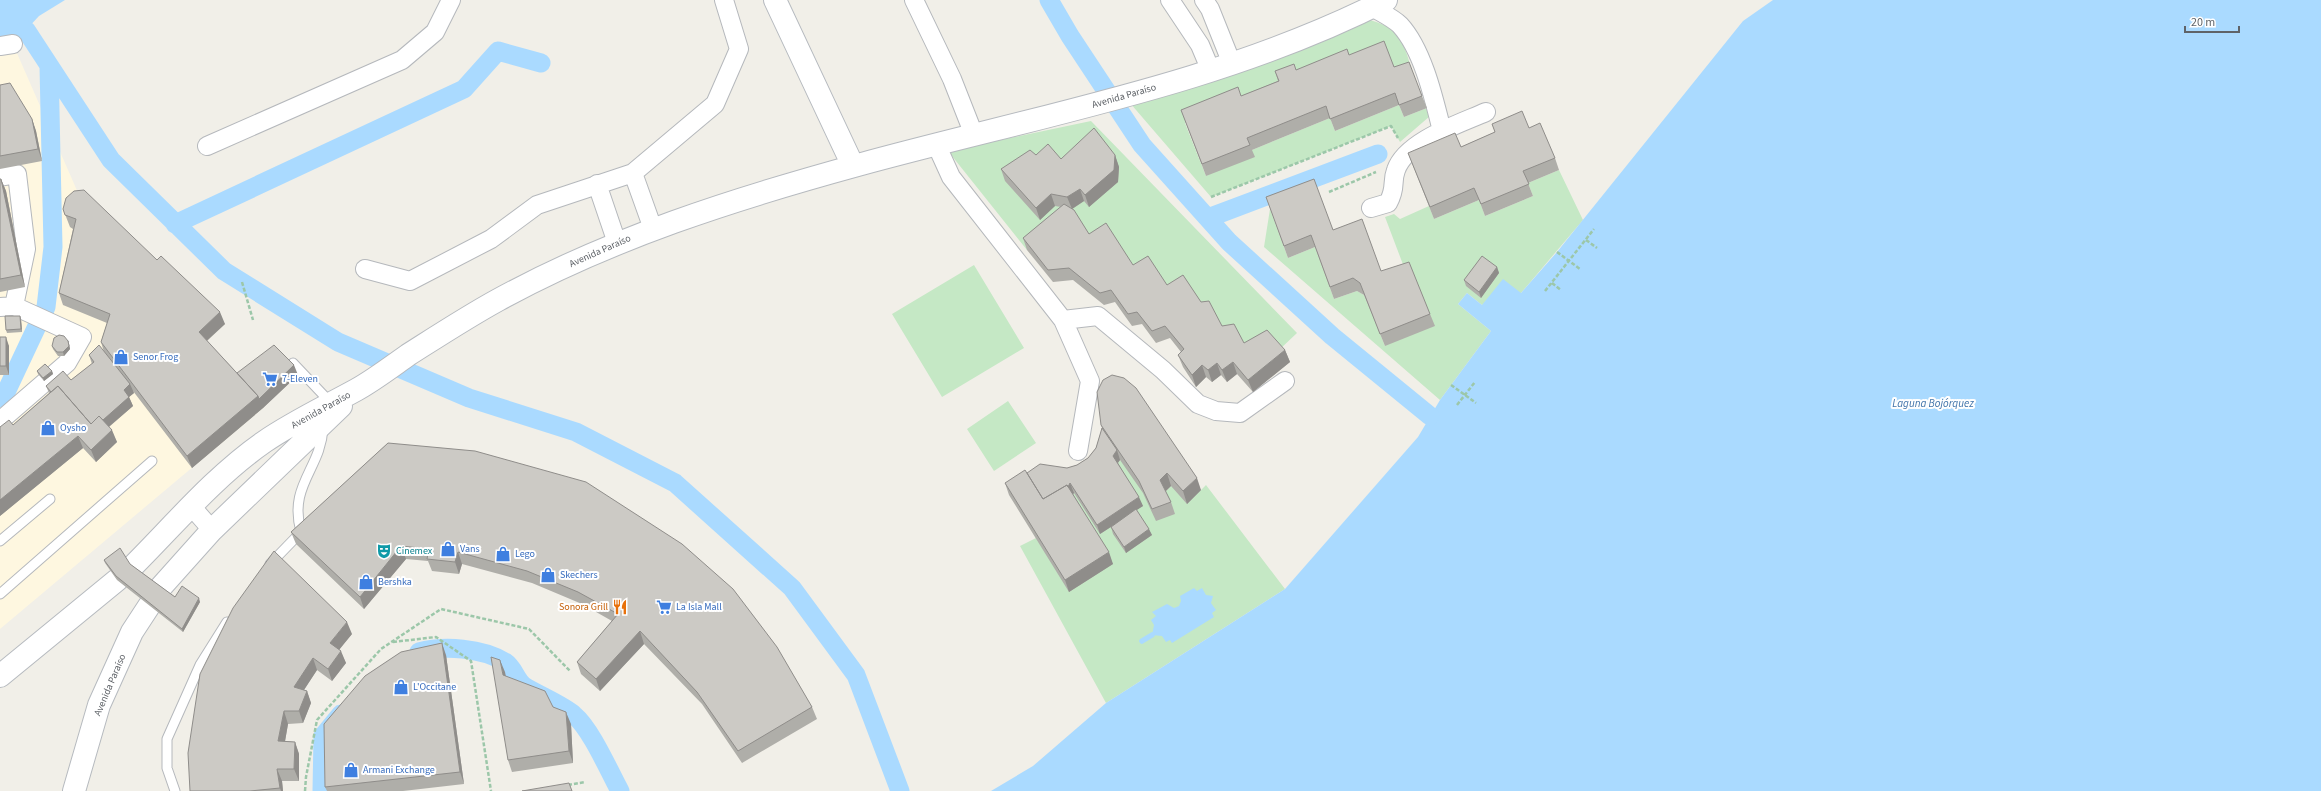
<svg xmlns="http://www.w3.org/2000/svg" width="2321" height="791" font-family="'Source Sans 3',sans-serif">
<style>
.commercial{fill:#fef7e0}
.green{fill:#c5e8c5}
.water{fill:#aadaff}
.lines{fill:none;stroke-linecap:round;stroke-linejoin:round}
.stream{stroke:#aadaff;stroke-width:5.5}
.canal{stroke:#aadaff;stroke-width:19}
.lane-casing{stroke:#b5b8bc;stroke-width:11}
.street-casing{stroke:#b5b8bc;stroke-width:20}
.secondary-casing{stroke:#b6babf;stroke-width:24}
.path{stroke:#9cc7a9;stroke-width:2.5;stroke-dasharray:4 2;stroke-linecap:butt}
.lane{stroke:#fff;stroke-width:9}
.street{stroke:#fff;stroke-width:18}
.secondary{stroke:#fff;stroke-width:22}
.wall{fill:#afaea9}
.shaded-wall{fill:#8f8d8a}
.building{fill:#cccac5;stroke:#8f8d8a}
.labels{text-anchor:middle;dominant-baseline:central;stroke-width:4;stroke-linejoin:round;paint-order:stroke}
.street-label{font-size:10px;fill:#5f6368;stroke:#fff}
.shop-label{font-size:10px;fill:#366cbe;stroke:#fff;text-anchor:start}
.culture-label{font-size:10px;fill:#0d838f;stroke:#fff;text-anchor:start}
.food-label{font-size:10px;fill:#c56008;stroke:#fff;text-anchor:end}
.water-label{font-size:11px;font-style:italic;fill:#4174aa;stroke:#fff}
</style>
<rect width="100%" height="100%" fill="#f1efe8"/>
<path class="commercial" d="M13,44L82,202L225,324L203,344L263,408L0,629V46Z"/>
<path class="green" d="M1365,19C1401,27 1403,41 1413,74L1185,123L1206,176L1252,150L1330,118L1335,131L1399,105L1404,117L1427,108L1430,116L1400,142L1391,126L1211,197L1130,103Z
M1091,121L1297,333L1279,350L1248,355L1171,297L1138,277L1094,246L1069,216L1027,250L948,151Z
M1559,170L1583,220L1521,293L1482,305L1467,293L1458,304L1491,331L1440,400L1264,247L1270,209L1288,258L1315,247L1334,299L1357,291L1364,295L1385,346L1407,275L1385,217L1394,214L1400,219L1429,206L1434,219L1479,200L1485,216L1533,196L1528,183Z
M974,265L1024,348L942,397L892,314Z
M1008,401L1036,443L994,471L967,429Z
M1120,460L1164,493L1171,486L1201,490L1206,485L1285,589L1106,703L1020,546L1036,538L1074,493L1116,465Z"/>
<path class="water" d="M0,0H65L39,16L13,44L0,46Z
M1773,0H2321V791H991L1033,766L1106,703L1285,589L1418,437L1440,400L1491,331L1458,304L1467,293L1482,305L1503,279L1521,293L1557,252L1743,21Z
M1194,588L1197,591L1202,588L1206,595L1213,596L1211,603L1216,610L1212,613L1214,617L1172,643L1170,640L1166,642L1162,636L1152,635L1154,625L1151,620L1156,616L1152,612L1167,604L1174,608L1179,606L1181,601L1180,596Z"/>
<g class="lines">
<path class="stream" d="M1142,641L1152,635"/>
<path class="canal" d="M1049,0L1070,36L1142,145L1229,242L1332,336L1430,416
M26,30L111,160L224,271L338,342L469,398L576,432L675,483L792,588L856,675L900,791
M1208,218L1378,154
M175,224L464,89L498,51L541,63
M0,398L7,390L46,307L53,247L49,66
M419,652C444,645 482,648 505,662C514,668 516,680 524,686C538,695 563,705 574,715C591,729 609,771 620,791
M322,791L323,736L341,714"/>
<g class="lane-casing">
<path id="lane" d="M293,363L331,403
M301,532C288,485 321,469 323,428
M0,541L50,499
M270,564L303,530
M0,594L152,461
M175,791L167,768V739L200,665L227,622"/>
</g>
<g class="street-casing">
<path id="street" d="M914,0L952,79L974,135
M1170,0L1200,45L1211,71
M1204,0L1210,9L1232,64
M1372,7C1380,12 1393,18 1400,25C1423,50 1434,99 1442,131
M0,46L13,44
M936,144L951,177L1063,320L1090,381L1078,451
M207,146L402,60L435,32L451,0
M633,173L653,229
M0,177L17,174L26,249L14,306
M597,184L617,243
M1371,208L1388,203C1397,187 1391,183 1396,170C1406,141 1459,124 1486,112
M365,269L410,281L491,239L537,205L633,173L715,104L739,49L724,0
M0,307L14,306L82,337L67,363L0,421
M1063,320L1098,316L1163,370L1198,404L1216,411L1240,413L1285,381
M192,507L212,530"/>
</g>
<g class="secondary-casing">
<path id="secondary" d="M775,0L853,166
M132,567C174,525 215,476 264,442C293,422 325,407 356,390C374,380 391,367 408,355C438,336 467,317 498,300C611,238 734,199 858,165C1036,116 1221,84 1386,0
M161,587L212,530L341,406
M0,676L117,580
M74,791L99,705L132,632L149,606"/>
</g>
<path class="path" d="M1329,192L1376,172
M1211,197L1391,126L1398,138
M1586,240L1597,248
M1557,252L1580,269
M242,282L253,320
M1552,283L1561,290
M1545,291L1594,229
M1451,385L1476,403
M1457,405L1475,382
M393,642L436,637L471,661L491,791
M568,785L585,782
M305,791L306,777L317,720L381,649L441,609L529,629L570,671"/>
<use href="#lane" class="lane"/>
<use href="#street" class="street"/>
<use href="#secondary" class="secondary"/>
</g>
<path class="wall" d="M1349,55L1394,67L1422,96L1427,108L1404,117L1399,105L1335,131L1330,118L1252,150L1255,157L1206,176L1181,110L1241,96L1278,81L1275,71L1296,70Z
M0,85L32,119L36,131L42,161L0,169Z
M1492,124L1529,128L1555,158L1559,170L1528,183L1533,196L1485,216L1479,200L1434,219L1408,153L1461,147L1495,132Z
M1036,155L1061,159L1115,155L1119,167L1118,182L1089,207L1084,201L1072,209L1089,234L1133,265L1167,285L1201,302L1222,326L1244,343L1285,350L1290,362L1253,392L1237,374L1227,382L1221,375L1212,382L1206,377L1196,387L1183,367L1178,355L1181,352L1170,338L1156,343L1142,324L1132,326L1115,302L1104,305L1073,280L1053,282L1027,250L1023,238L1061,207L1055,206L1040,220L1005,181L1001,169Z
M0,179H1L6,191L25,287L0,292Z
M1266,197L1333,230L1381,271L1430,314L1435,326L1385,346L1364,295L1357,291L1334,299L1315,247L1288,258Z
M63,209L157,260L225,324L207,341L237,373L298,375L263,408L192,468L133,391L134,393L129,397L133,406L109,427L117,442L96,462L83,448L0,516V427L13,425L49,393L46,386L71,380L92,364L89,355L104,352L101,342L107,323L63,305L59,293L73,229L70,227Z
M1497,267L1499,273L1481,298L1466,286L1464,280Z
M20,316L21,319L22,332L7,333L6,330Z
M0,337L9,346V375H0Z
M69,344L70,349L64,356H58L53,349L52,346Z
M37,371H52L53,374L44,381L38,374Z
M1101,425L1201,490L1187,504L1171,486L1165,491L1171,502L1175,514L1156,521L1143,493L1120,460L1118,463L1143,506L1136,510L1152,535L1126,553L1113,534L1111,527L1100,534L1074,493L1073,494L1113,564L1069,592L1009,495L1005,483L1027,473L1067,468L1077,465L1088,458L1096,448L1102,428Z
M388,443L812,707L817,719L742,763L702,704L644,644L600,691L581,674L577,662L612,621L582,604L532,583L462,564L459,574L432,571L428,561L406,559L364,609L296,544L291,532Z
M104,560L130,564L175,597L200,602L183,632L117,580L105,563Z
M352,634L339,649L346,663L332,681L317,670L304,690L307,691L311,703L303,723L288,724L285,741L295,742L299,754V781H282L283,791H190L200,674Z
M446,655L464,784L403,791H327L325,787Z
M505,672V676L571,724L573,763L512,772L508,760Z"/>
<path class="shaded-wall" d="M32,119L36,131L42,161L38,149Z
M1115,155L1119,167L1118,182L1089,207L1085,195Z
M1,179L6,191L25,287L21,275Z
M1080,189L1084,201L1072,209L1067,197Z
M1051,194L1055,206L1040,220L1036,208Z
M1497,267L1499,273L1481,298L1479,292Z
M220,312L225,324L203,344L199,332Z
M20,316L21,319L22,332L21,329Z
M6,337L9,346V375L6,366Z
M68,341L69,344L70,349L64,356L63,352Z
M1285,350L1290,362L1253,392L1248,380Z
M1233,362L1237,374L1227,382L1222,370Z
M1217,363L1221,375L1212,382L1208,370Z
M294,365L298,375L263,408L192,468L187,456Z
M1202,365L1206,377L1196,387L1192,375Z
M52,371L53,374L44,381L43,378Z
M130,384L134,393L129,397L133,406L105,430L102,421L124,390Z
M112,430L117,442L96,462L91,450Z
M78,436L83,448L0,516V500Z
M1117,450L1120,460L1116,465L1113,456Z
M1167,473L1171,486L1164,493L1160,480Z
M1197,478L1201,490L1187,504L1183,491Z
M1070,483L1074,493L1071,497L1047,511Z
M1139,497L1143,506L1100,534L1097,525Z
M1149,529L1152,535L1126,553L1124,547Z
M401,546L406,559L364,609L360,597Z
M458,552L462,564L459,574L455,562Z
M1109,552L1113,564L1069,592L1065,580Z
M199,598L200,602L183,632L182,629Z
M347,622L352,634L335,655L330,643Z
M640,631L644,644L600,691L596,679Z
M442,643L446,655L464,784L460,772Z
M341,651L346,663L332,681L328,669Z
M313,658L317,670L298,699L294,687Z
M500,660L505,672L508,687L503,675Z
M307,691L311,703L303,723L299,711Z
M284,711L288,724L283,753L278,741Z
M566,712L571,724L573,763L569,751Z
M295,742L299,754V781L294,769Z
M277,769L282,781L283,791H281L280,788Z"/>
<path class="building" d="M1384,41L1394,67L1409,62L1422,96L1399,105L1395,93L1330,119L1326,106L1247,138L1250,145L1202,164L1181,110L1238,87L1241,96L1279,81L1275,71L1294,64L1296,70L1347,49L1349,55Z
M10,83L32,119L38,149L0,156V85Z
M1522,111L1529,128L1540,123L1555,158L1523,171L1529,184L1481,204L1474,188L1430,207L1408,153L1455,133L1461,147L1495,132L1492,124Z
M1094,128L1115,155L1114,170L1085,195L1080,189L1067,197L1051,194L1036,208L1001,169L1030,150L1036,155L1048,144L1061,159Z
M0,179H1L21,275L0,279Z
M1314,179L1333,230L1362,219L1381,271L1409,262L1430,314L1380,334L1360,283L1353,278L1330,287L1311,235L1284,246L1266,197Z
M84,190L157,260L161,256L220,312L199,332L258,396L187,456L101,342L110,314L59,293L76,219L65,215L63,209L66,198L74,191Z
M1064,204L1074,210L1089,234L1106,223L1133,265L1148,256L1167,285L1183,275L1201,302L1209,301L1222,326L1234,324L1244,343L1267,330L1285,350L1248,380L1233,362L1222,370L1217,363L1208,370L1202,365L1192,375L1178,355L1184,349L1165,326L1152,331L1137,312L1128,314L1111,290L1100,293L1069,268L1048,270L1023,238Z
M1482,256L1497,267L1479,292L1464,280Z
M5,316H20L21,329L6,330Z
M59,335L64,336L68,341L69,346L63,352H57L52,346L54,338Z
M0,337H6V366H0Z
M99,345L130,384L124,390L129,397L103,420L99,416L91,424L58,386L51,392L46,386L63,371L71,380L94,362L89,355Z
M274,345L294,365L259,399L258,396L237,373Z
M45,364L52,371L43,378L37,371Z
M1112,375L1124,378L1136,388L1197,478L1183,491L1167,473L1160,480L1171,502L1152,509L1139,481L1101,425L1097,392L1103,380Z
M58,386L91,424L99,416L112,430L91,450L78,436L0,500V427L9,420L13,425Z
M1102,428L1117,450L1113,456L1139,497L1097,525L1070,483L1068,487L1067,485L1043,499L1027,473L1040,464L1067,468L1077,465L1088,458L1096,448Z
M388,443L475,451L586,482L682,544L733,589L777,647L812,707L738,751L697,692L640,631L596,679L577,662L618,614L578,592L527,571L458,552L455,562L427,559L429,549L401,546L360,597L291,532Z
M1025,470L1043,499L1067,485L1109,552L1065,580L1005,483Z
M1136,509L1149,529L1124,547L1111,527Z
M120,548L130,564L175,597L182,586L199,598L182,629L116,576L104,560Z
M274,551L347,622L330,643L341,651L328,669L313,658L294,687L307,691L299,711H284L278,741L295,742L294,769H277L280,788L250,791H190L188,753L200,674L233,608Z
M442,643L460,772L325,787L324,724L365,676L401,652Z
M491,657L500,660L503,675L545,691L553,707L566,712L569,751L508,760Z
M569,783L572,791H522Z"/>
<defs>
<g id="shop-bare" transform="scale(1.2)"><path d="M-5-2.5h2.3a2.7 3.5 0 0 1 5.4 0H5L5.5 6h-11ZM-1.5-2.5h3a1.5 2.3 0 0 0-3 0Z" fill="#3f7fe0" stroke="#fff" stroke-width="2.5" paint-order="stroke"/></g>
<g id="supermarket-bare" transform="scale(1.2)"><path d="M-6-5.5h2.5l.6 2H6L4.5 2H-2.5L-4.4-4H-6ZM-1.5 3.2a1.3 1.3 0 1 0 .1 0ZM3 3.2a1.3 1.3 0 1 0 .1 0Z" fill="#3f7fe0" stroke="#fff" stroke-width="2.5" paint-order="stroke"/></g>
<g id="theatre-bare" transform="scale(1.2)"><path d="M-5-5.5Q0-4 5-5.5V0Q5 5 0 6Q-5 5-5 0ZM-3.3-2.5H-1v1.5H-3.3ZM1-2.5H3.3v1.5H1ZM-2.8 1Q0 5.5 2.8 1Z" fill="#0f9aa8" stroke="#fff" stroke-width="2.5" paint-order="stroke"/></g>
<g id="restaurant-bare" transform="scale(1.2)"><path d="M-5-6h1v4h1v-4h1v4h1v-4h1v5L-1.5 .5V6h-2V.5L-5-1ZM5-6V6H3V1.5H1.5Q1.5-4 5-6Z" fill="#e8710a" stroke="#fff" stroke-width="2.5" paint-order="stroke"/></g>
</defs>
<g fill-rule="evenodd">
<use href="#shop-bare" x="121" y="357"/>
<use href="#supermarket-bare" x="270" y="379"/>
<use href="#shop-bare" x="48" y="428"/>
<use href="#shop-bare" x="448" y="549"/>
<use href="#theatre-bare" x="384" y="551"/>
<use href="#shop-bare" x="503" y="554"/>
<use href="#shop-bare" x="548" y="575"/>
<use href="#shop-bare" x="366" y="582"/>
<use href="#restaurant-bare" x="620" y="607"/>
<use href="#supermarket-bare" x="664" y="607"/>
<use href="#shop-bare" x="401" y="687"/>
<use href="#shop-bare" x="351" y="770"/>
</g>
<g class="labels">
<g class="street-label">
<text transform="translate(1124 96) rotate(-16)">Avenida Paraíso</text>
<text transform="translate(600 251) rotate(-24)">Avenida Paraíso</text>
<text transform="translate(321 410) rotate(-29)">Avenida Paraíso</text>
<text transform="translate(110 685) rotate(-67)">Avenida Paraíso</text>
</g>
<g class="shop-label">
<text x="133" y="357">Senor Frog</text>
<text x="282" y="379">7-Eleven</text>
<text x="60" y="428">Oysho</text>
<text x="460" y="549">Vans</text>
<text x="515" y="554">Lego</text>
<text x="560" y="575">Skechers</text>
<text x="378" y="582">Bershka</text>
<text x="676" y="607">La Isla Mall</text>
<text x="413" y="687">L'Occitane</text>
<text x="363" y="770">Armani Exchange</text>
</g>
<g class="culture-label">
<text x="396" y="551">Cinemex</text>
</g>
<g class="food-label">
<text x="608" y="607">Sonora Grill</text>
</g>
<g class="water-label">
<text x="1933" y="403">Laguna Bojórquez</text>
</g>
</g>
<path d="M2185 26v6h54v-6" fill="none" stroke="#5f6368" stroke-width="2"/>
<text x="2191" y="26" font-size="12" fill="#5f6368" stroke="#ffffff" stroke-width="3" paint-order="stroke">20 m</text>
</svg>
